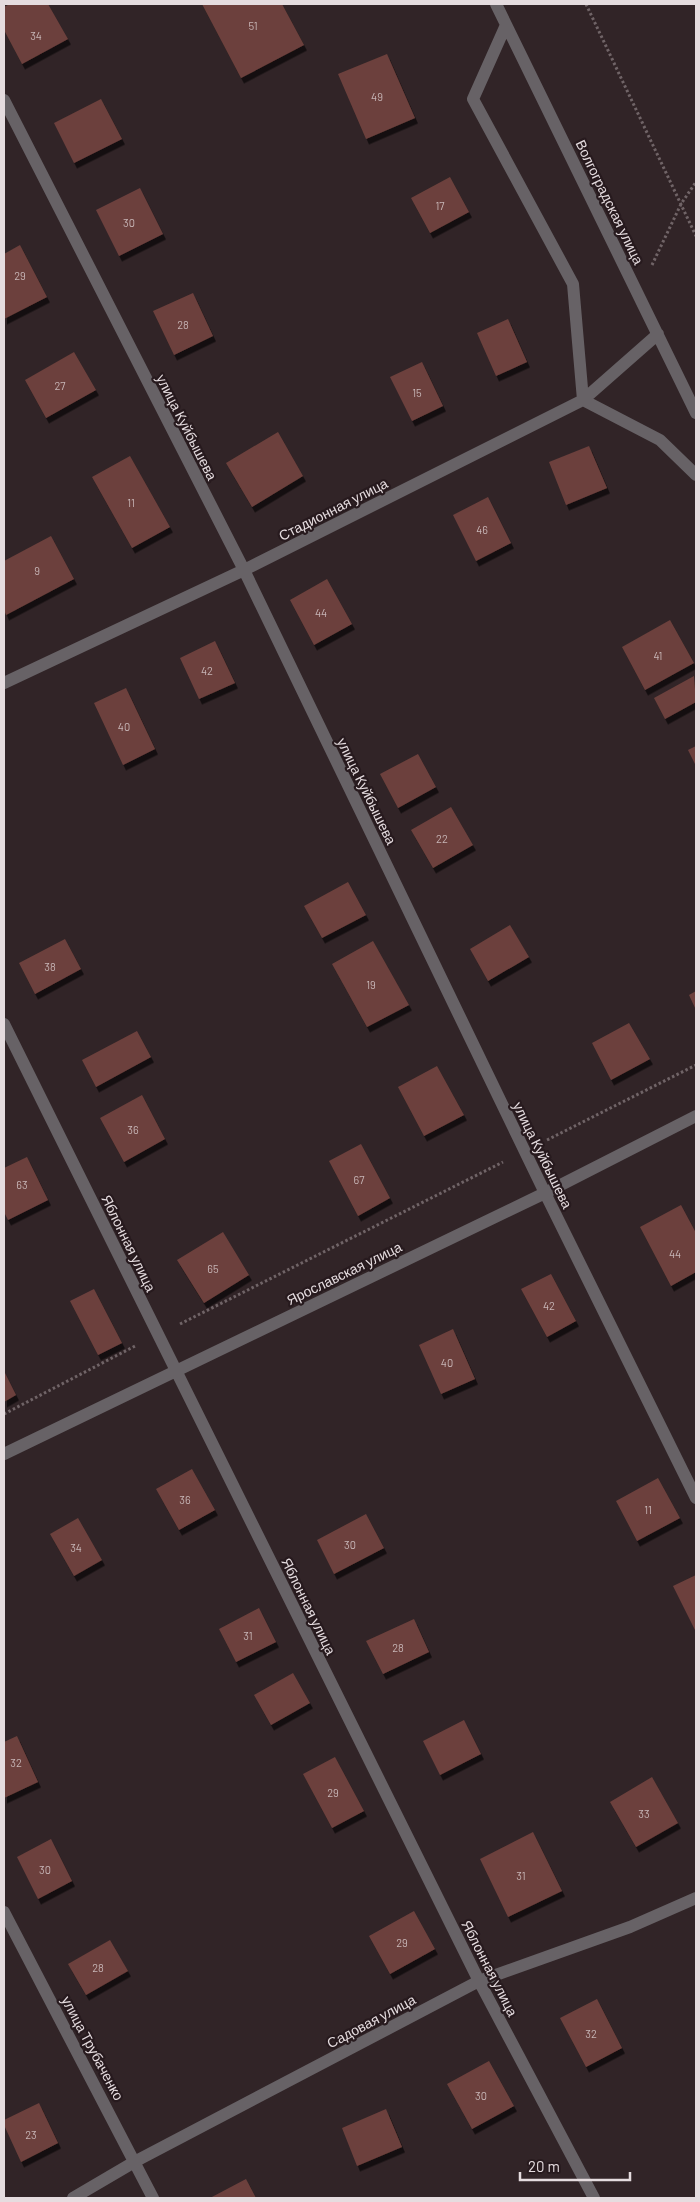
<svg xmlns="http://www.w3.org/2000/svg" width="700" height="2202" font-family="Barlow,sans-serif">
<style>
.building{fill:#6c403c;filter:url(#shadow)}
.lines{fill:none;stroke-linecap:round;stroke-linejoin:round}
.path{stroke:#706467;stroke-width:3;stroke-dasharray:2.5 2.5;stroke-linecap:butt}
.minor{stroke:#676266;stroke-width:12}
.labels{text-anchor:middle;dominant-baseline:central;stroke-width:4.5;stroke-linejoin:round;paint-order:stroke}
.number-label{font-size:11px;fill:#c7b5b6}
.street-label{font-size:14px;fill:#e5dcdf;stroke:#271a1e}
</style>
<defs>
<filter id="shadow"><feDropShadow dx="3" dy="5.5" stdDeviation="0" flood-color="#0009"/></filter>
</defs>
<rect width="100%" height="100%" fill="#312427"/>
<path class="building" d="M10,4H48L68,39L22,64L4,30V7Z
M202,4H282L304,45L241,78Z
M387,54L415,118L366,139L338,74Z
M101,99L122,139L74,163L54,123Z
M450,177L469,212L430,233L411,198Z
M140,188L163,234L119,256L96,210Z
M20,245L47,297L4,319V254Z
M193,293L213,336L174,355L153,311Z
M508,319L527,362L496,376L477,333Z
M74,352L96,390L46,418L25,380Z
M422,362L443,406L412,421L390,377Z
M278,432L303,476L252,507L226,463Z
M589,446L607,488L566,505L549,462Z
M130,456L170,527L132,548L92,477Z
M488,497L511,543L476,561L453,515Z
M51,536L74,579L6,615L4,610V561Z
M327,579L352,624L314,645L290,600Z
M670,620L694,663L645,690L622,647Z
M215,641L235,683L199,699L180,658Z
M694,676L696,702L665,719L654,698Z
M126,688L155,749L123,765L94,703Z
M696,746V766L688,750Z
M418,754L436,787L398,808L380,774Z
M451,807L473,845L433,868L411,830Z
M348,882L366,915L322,938L304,906Z
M510,925L529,957L488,981L470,949Z
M65,939L81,969L35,994L19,963Z
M373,941L409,1005L367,1027L332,964Z
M696,991V1010L689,995Z
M629,1023L650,1059L611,1080L592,1043Z
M137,1031L151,1057L96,1087L82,1060Z
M437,1066L464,1115L424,1136L398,1087Z
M142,1095L165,1139L124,1162L100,1118Z
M361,1144L390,1198L358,1216L329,1161Z
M27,1157L48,1200L8,1220L4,1212V1168Z
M681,1205L696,1233V1272L671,1286L640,1227Z
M223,1232L249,1275L204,1303L177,1260Z
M551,1274L576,1321L547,1337L521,1289Z
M94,1289L122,1343L98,1355L70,1301Z
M453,1329L475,1379L441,1394L419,1345Z
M4,1371L16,1395L4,1402Z
M192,1469L215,1510L179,1530L156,1489Z
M658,1478L680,1518L637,1541L616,1501Z
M366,1514L384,1548L334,1574L317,1540Z
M78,1518L102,1560L74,1576L50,1534Z
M696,1575V1632L673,1586Z
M259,1608L276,1642L236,1662L219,1629Z
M414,1619L429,1652L383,1674L366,1641Z
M293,1673L310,1703L271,1725L254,1695Z
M464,1720L481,1754L440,1775L423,1741Z
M17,1736L38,1782L4,1798V1742Z
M335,1757L364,1811L332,1828L303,1774Z
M652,1777L678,1823L636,1847L610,1802Z
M533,1832L562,1891L508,1917L480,1859Z
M51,1839L72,1881L38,1899L17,1857Z
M414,1911L435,1949L390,1974L369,1936Z
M110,1940L128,1971L86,1995L68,1964Z
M597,1999L622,2048L586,2067L560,2018Z
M489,2061L514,2106L472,2129L447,2084Z
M39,2103L58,2143L21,2162L4,2125V2120Z
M386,2109L402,2147L357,2166L342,2128Z
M246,2179L256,2198H210Z"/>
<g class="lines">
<path class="path" d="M586,4L696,236
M652,265L681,204L696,182
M547,1140L696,1065
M180,1324L503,1162
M4,1414L137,1345"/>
<path class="minor" d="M496,4L696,413
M506,25L473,99L573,284L583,400L660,440L696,475
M4,100L244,570L545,1193L696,1498
M4,683L244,570L583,400L658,334
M4,1024L479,1981L594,2198
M4,1454L545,1193L696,1116
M4,1912L153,2198
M73,2198L136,2161L479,1981L630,1927L696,1898"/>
</g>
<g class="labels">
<g class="number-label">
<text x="253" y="25">51</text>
<text x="36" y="35">34</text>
<text x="377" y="96">49</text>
<text x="440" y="205">17</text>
<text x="129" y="222">30</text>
<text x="20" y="275">29</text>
<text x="183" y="324">28</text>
<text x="60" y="385">27</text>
<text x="417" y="392">15</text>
<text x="131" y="502">11</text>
<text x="482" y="529">46</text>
<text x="37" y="570">9</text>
<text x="321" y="612">44</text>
<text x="658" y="655">41</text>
<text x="207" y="670">42</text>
<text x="124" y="726">40</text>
<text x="442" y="838">22</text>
<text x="50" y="966">38</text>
<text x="371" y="984">19</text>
<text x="133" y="1129">36</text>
<text x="359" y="1179">67</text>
<text x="22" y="1184">63</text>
<text x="675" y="1253">44</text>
<text x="213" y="1268">65</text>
<text x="549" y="1305">42</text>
<text x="447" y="1362">40</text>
<text x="185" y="1499">36</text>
<text x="648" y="1509">11</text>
<text x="350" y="1544">30</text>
<text x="76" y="1547">34</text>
<text x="248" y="1635">31</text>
<text x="398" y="1647">28</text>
<text x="16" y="1762">32</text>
<text x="333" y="1792">29</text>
<text x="644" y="1813">33</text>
<text x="45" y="1869">30</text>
<text x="521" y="1875">31</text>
<text x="402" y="1942">29</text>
<text x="98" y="1967">28</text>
<text x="591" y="2033">32</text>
<text x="481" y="2095">30</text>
<text x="31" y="2134">23</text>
</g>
<g class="street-label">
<text transform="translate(610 202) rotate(64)">Волгоградская улица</text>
<text transform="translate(187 427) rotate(63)">улица Куйбышева</text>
<text transform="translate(333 509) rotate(-27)">Стадионная улица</text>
<text transform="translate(367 791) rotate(64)">улица Куйбышева</text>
<text transform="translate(543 1155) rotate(64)">улица Куйбышева</text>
<text transform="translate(129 1243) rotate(64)">Яблонная улица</text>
<text transform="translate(344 1273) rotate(-26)">Ярославская улица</text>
<text transform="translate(309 1606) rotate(64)">Яблонная улица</text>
<text transform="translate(490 1968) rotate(63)">Яблонная улица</text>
<text transform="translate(371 2021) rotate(-28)">Садовая улица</text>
<text transform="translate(93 2048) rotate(62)">улица Трубаченко</text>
</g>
</g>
<rect width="700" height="2202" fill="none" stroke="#e5dcdf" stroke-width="10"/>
<path d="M520 2172v8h110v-8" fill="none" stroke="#e5dcdf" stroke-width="2.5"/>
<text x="528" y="2172" font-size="15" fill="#e5dcdf" stroke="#271a1e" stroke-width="4" paint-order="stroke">20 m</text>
</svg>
